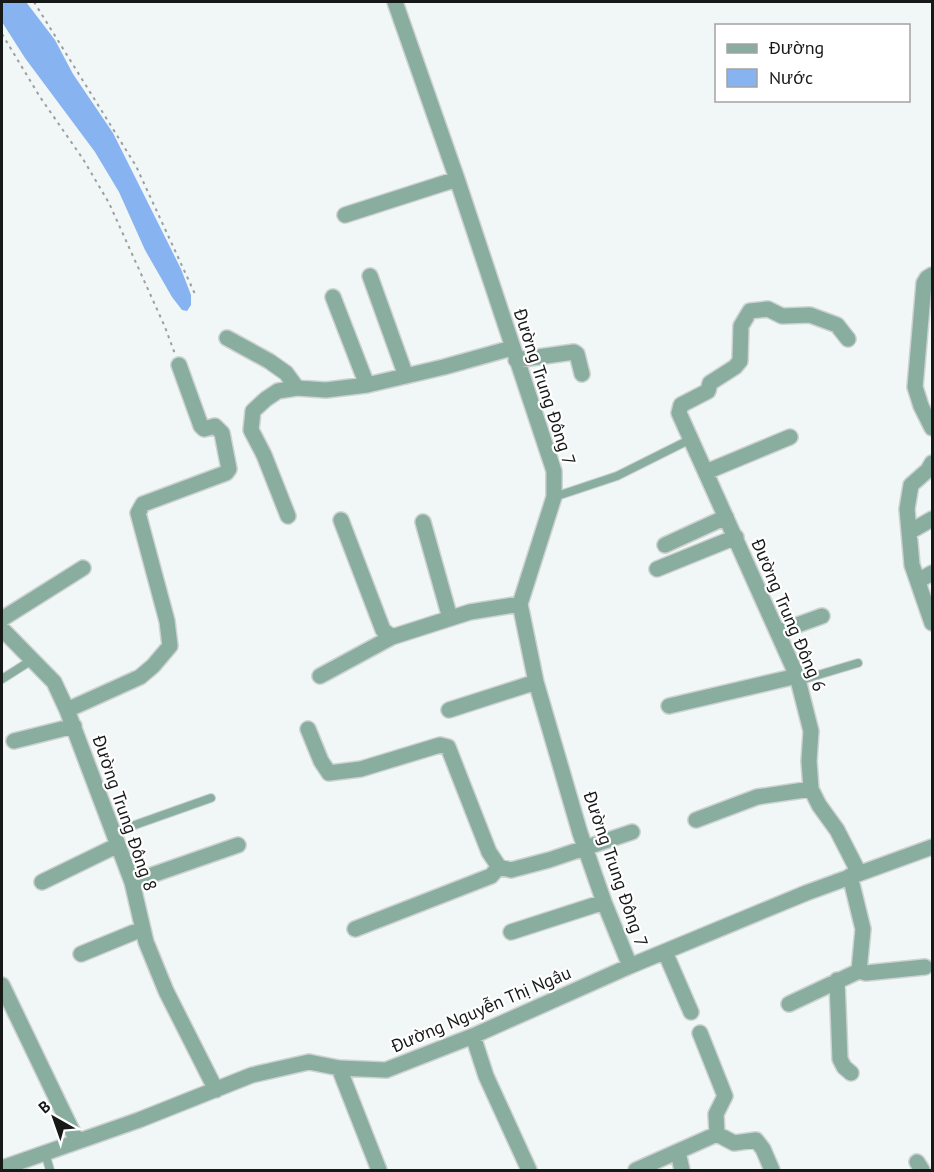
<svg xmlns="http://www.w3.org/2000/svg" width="934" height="1172" font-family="'PT Sans',sans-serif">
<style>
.water{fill:#87b3f1}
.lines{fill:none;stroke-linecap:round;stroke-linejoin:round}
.service-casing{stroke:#ced2d2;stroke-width:10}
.minor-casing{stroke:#ced2d2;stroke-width:18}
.path{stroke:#9c9f9f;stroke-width:2;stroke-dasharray:3 4.5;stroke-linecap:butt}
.service{stroke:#89ae9f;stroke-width:8}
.minor{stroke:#89ae9f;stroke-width:15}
.labels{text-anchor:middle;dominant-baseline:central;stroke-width:4.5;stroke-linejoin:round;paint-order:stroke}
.street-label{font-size:18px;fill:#171818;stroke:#fff}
</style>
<rect width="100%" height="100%" fill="#f1f6f6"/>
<path class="water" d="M2,2H26L55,40L73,74L113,133L181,269L191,295V305L187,311L182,310L172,297L145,250L119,192L95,152L25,58L2,22Z"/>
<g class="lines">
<g class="service-casing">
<path id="service" d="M554,497L617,476L691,439
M2,679L32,660
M798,681L858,663
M115,832L211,798
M45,1153L50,1170"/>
</g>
<g class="minor-casing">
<path id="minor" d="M395,2L457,179L554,471V497L520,604L536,682L580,833L604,902L630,966
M345,215L457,179
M932,275L927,278L924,283L915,387L921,406L932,428
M370,276L406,376
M333,297L367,385
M227,338L269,361L286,373L297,388
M848,339L837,325L810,315L782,316L768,309L750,311L741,326L740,361L735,367L710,383L708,391L681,405L679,413L797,676L811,731L809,761L811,789L819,805L837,830L859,873
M516,360L574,352L577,354L582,374
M932,463L928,470L911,485L907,509L912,565L932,623
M706,472L790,437
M288,516L264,455L251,430L253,411L266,399L278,391L297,388L326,390L367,385L444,367L512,348
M341,520L383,630L392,637
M423,522L450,618
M911,531L932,519
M665,545L726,517
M657,569L736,537
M918,581L932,573
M2,619L83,568
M2,629L54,682L67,710L132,882L146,942L166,991L216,1090
M778,632L822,616
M320,676L392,637L470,612L520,604
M669,706L797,676
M67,710L140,677L153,666L170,646L167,621L138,513L143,504L226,473L229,469L222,433L215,426L204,429L201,426L179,365
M449,710L536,682
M308,729L321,761L329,773L361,769L440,745L448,747L489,852L499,867L511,870L549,860L632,832
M14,741L74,726
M696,820L757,797L811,789
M850,876L863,929L859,971L866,973L925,967
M42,882L118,845
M132,882L238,845
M355,929L491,876L499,867
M511,932L604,902
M665,952L691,1012
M81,954L142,929
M837,980L840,1059L844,1067L851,1073
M2,985L77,1141
M789,1004L859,971
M473,1036L486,1076L529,1170
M339,1068L379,1170
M717,1134L734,1143L756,1140L763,1149L772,1170
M678,1152L682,1170
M917,1162L922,1170
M2,1168L139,1120L252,1075L309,1062L339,1068L386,1070L473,1036L630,966L806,893L932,847
M636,1170L717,1134L716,1114L725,1096L700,1033"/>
</g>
<path class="path" d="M34,2L136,166L195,294
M2,34L40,97L83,159L109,203L165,327L175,354"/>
<use href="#service" class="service"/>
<use href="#minor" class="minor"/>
</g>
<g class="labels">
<g class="street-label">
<text transform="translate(545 387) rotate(72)">Đường Trung Đông 7</text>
<text transform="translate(789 615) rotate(67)">Đường Trung Đông 6</text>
<text transform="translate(125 813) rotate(71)">Đường Trung Đông 8</text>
<text transform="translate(616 869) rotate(71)">Đường Trung Đông 7</text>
<text transform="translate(481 1009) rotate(-23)">Đường Nguyễn Thị Ngâu</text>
</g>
</g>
<rect width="934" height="1172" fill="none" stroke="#171818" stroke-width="6"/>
<rect x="715" y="24" width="195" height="78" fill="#ffffff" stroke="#a2a3a3" stroke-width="1.5"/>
<rect x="727" y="44" width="30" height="9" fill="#89ae9f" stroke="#a2a3a3" stroke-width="1.5"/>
<text x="769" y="54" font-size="18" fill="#171818">Đường</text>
<rect x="727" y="69" width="30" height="18" fill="#87b3f1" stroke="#a2a3a3" stroke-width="1.5"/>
<text x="769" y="84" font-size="18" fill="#171818">Nước</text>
<g transform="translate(54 1118) rotate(320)" stroke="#ffffff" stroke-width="4.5" paint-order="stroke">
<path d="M0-4.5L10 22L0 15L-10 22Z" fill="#171818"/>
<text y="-9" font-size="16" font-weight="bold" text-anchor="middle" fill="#171818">B</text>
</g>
</svg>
